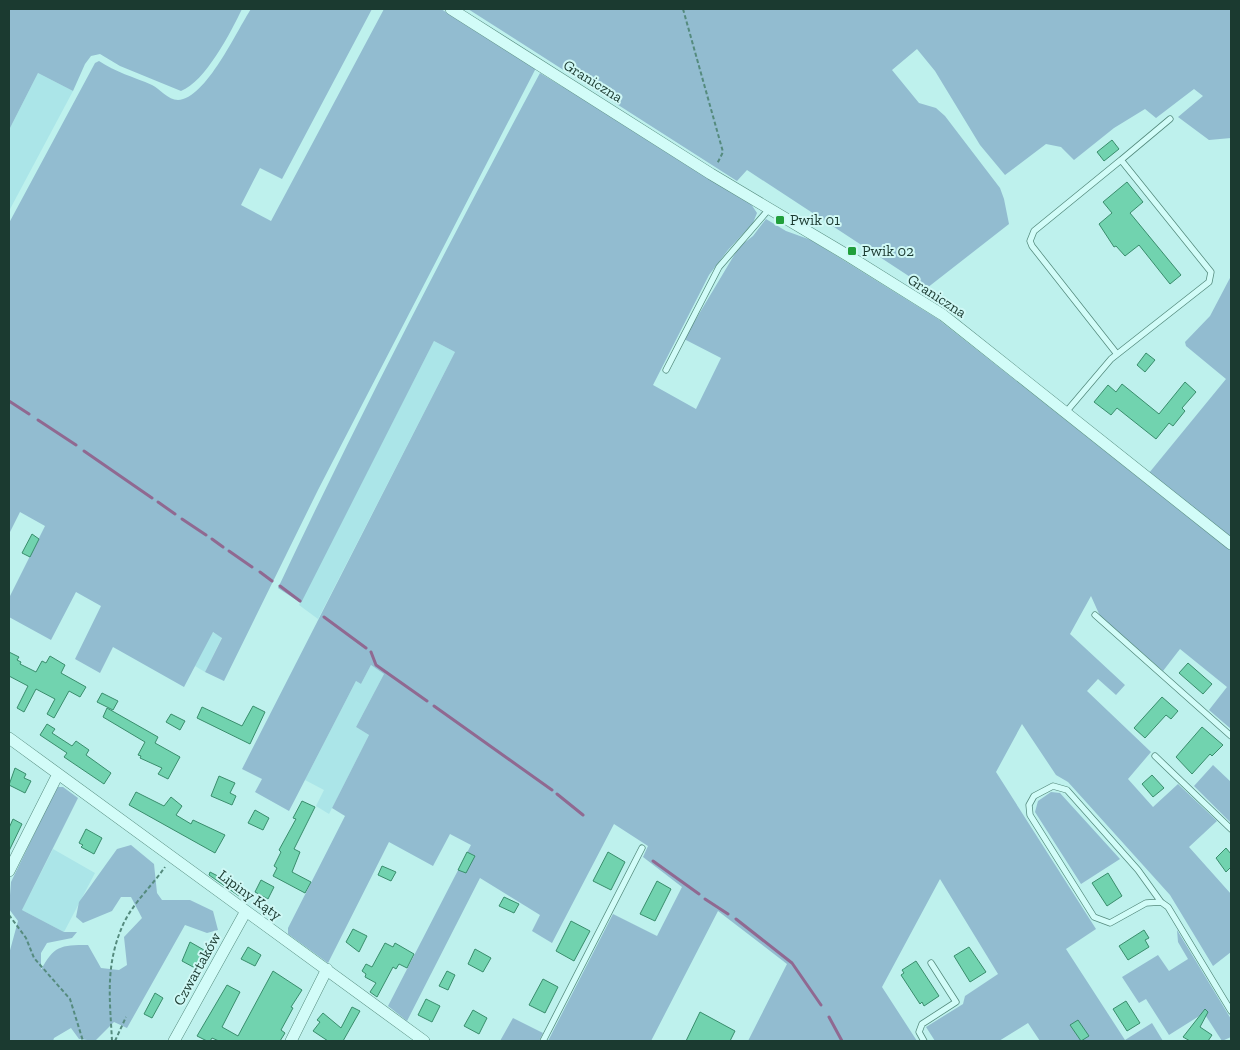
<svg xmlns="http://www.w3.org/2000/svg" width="1240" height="1050" font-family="'Zilla Slab',serif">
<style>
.farmland{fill:#abe5e8}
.green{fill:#92bcd0}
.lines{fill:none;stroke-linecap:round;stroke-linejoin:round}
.stream{stroke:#906991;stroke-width:3}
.building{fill:#71d3af;stroke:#398d6c}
.service-casing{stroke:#558b7e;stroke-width:7}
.minor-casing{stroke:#558b7e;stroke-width:12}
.path{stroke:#558b7e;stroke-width:2;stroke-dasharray:4 2.5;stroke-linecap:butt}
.service{stroke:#d2fcf8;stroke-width:5.5}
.minor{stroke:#d2fcf8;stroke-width:11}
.poi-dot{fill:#209f3b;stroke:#cff8f5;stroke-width:2}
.labels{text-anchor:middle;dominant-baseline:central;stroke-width:4;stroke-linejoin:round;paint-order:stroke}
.street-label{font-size:15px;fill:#1b3a30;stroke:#cff8f5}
.poi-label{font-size:15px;fill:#1b3a30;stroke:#cff8f5;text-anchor:start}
</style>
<rect width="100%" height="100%" fill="#bef1ed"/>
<path class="farmland" d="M38,73L73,91L9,211V130Z
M434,341L455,352L318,619L299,605Z
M212,632L222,637L205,672L195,666Z
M371,665L384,674L356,727L369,735L329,814L316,806L324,790L305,780L356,681L361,684Z
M53,849L95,873L64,932L22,910Z"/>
<path class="green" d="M9,9H242C231,32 205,82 181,91L120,66L100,54L91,56L85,64L73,91L38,73L9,130Z
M251,9H372L282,179L260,168L241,205L271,221L384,9H441L536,68L318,490L224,681L205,672L222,638L213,632L184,687L113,647L100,673L75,659L101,606L76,592L51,640L9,617V598L45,526L20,512L9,534V223L95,63L99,61C115,72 134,77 152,85C160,89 168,100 178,100C206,99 237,30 251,9Z
M468,9H1231V138L1209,140L1178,117L1203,96L1194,89L1156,118L1145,109L1114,128L1074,160L1061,147L1046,144L1005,175L980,145L935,71L917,49L892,70L919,103L936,108L945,116L1000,188L1004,199L1009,224L927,288L747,170L737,181Z
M540,73L563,87L564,85L751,204L757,213L753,223L728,250L709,275L653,385L696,409L721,358L684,339L739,247L753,236L766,219L786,231L811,240L938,319L1231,551V729L1209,710L1227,687L1180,649L1163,671L1100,616L1091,596L1070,634L1125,685L1116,695L1098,679L1087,691L1151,752L1128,779L1153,807L1178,784L1217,821L1189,847L1231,894V952L1213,966L1170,895L1068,782L1056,775L1022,724L996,772L1096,929L1066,949L1125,1040L1152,1023L1163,1041H1040L1028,1023L999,1041H935L926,1027L963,1004L965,996L998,974L940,879L882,987L917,1041H748L787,964L718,911L651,1041H548L613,914L657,936L682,887L643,857L648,846L614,824L552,943L532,931L540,915L480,878L407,1021L388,1006L471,845L450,834L433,866L389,842L328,963L288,934V928L345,816L332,808L369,735L356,727L384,674L371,665L361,684L356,681L289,811L255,792L262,779L242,769L455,352L434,341L301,603L278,588C360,414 449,243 540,73Z
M1231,276V538L1149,473L1226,379L1186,346L1185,342L1210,316Z
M1213,765L1231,782V823L1194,786Z
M58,787H63L78,798L22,910L64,932H77L72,938L47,943L41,953V970C54,946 60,945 88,945L101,968L119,970L127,965L124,937L142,918L131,897H121L112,911L83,923L76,917L79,902L117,849L131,845L154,864L157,893L162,900H190L213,911L218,930L207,933L185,925L127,1028L114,1022L95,1041L79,1039L71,1028L54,1038L53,1041H9V954L18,921L9,909L11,882L39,824V817Z
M1051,792L1060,793L1120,859L1081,884L1035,812L1038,801Z
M1177,930L1231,1019V1037L1222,1041L1204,1013L1169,1035L1146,999L1139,1003L1122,977L1158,955L1169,971L1188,959L1178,942Z
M513,1018L543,1033L539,1041H500Z"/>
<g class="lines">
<path class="stream" d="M9,401L29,414
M38,420L76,445
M84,451L152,498
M158,502L175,514
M182,519L206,535
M212,539L223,547
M229,551L252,567
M260,572L272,581
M280,586L300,601
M324,617L366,648
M371,652L376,665L427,701
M434,706L552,790
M557,794L583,815
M653,861L699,894
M705,899L728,914
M736,919L792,963L821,1005
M829,1017L842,1041"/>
</g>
<path class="building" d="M1112,140L1119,149L1104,161L1097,152Z
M1127,182L1143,202L1130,213L1181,275L1170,284L1139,245L1125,256L1116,246L1114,247L1099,224L1112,213L1103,202Z
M1146,353L1155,360L1145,372L1137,365Z
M1185,382L1196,392L1182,408L1185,411L1173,426L1169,423L1156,439L1117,408L1111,415L1094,402L1108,385L1116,392L1122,384L1159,414Z
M32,534L39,539L30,557L22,553Z
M9,652L19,657L17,660L21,662L20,664L36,672L42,661L46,663L50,656L65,665L61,673L86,687L80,697L69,691L54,718L47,714L55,699L36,689L24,712L17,708L28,686L9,676Z
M1188,663L1212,684L1203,694L1179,673Z
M102,693L118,701L113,710L97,702Z
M1162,697L1178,711L1171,719L1166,715L1145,738L1134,728Z
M253,706L265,712L250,744L197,718L202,707L242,726Z
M107,708L158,737L155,743L180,757L168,779L158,774L162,768L140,758L141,756L138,755L145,742L103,717Z
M171,714L185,721L180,730L166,722Z
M47,724L55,729L52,733L72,746L76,741L89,750L86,755L111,773L104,784L64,757L67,753L40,735Z
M1202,727L1223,745L1212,756L1210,754L1192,774L1176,757Z
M15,768L26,774L24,778L31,781L25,793L9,785Z
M1152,775L1164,788L1153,797L1142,784Z
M219,776L235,783L230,793L236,796L232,805L211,796Z
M136,792L164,806L171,797L182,806L176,815L191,824L193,820L225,835L215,853L129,805Z
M302,801L315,807L294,849L300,852L292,872L311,882L305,893L273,876L277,868L274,866L281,852L279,850L296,819L293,818Z
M255,810L269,818L263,830L248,823Z
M13,819L22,824L9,851V828Z
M86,829L102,838L94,854L81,847L83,845L79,843Z
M1226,848L1231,854V867L1226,872L1216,858Z
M467,852L475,856L466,873L458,870Z
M608,852L625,862L611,890L593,881Z
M382,866L396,872L391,881L378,875Z
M210,872L243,889L239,896L209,875Z
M1108,873L1122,896L1107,906L1092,883Z
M261,880L274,887L268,899L255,892Z
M657,881L671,889L655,921L640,914Z
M504,897L519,904L514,913L499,906Z
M571,921L590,931L574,961L556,951Z
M353,929L367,936L359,952L346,942Z
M1144,930L1149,938L1145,940L1149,947L1128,960L1119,946Z
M190,942L204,950L195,968L182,961Z
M385,943L393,947L395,943L414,954L407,968L399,964L396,969L393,967L377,997L370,992L376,983L365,977L366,974L362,971L366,964L372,967Z
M248,947L261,955L255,966L241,959Z
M969,947L986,972L970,982L954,956Z
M475,949L491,958L483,972L468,964Z
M916,961L939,996L924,1006L922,1002L920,1004L901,975L904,973L902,970Z
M273,971L302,990L291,1007L293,1008L281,1030L285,1033L280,1041H219L212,1038L210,1041H207L197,1036L227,985L240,992L222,1027L238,1036Z
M447,971L455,975L448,990L439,986Z
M543,979L558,987L545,1013L529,1005Z
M155,993L163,998L152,1018L144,1014Z
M426,999L440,1006L432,1022L418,1015Z
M1126,1001L1140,1023L1127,1031L1113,1009Z
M352,1007L360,1011L343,1041H328L313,1031L320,1022L317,1020L323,1013L341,1028Z
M1205,1009L1208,1012L1200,1027L1212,1035L1208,1041H1190L1183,1037Z
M473,1010L487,1018L479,1034L464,1026Z
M700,1012L735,1031L730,1041H686Z
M1078,1020L1089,1036L1081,1041L1070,1025Z"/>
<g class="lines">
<g class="service-casing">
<path id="service" d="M1121,160L1170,119
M666,370L719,267L770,208
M1066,412L1111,359L1209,282L1211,272L1121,160L1034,231L1030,241L1032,246L1117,354
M1095,615L1231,736
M1155,756L1231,829
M1161,902L1146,903L1110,923L1094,917L1030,815L1029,805L1034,796L1053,786L1067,790L1138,870L1161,902L1168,907L1231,1011
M543,1041L642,848
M924,1041L919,1032L922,1024L956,1002L931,963"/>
</g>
<g class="minor-casing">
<path id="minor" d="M451,9L711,174L847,255L943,315L1231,544
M9,738L424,1041
M9,871L58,774
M174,1041L246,911
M291,1041L327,969"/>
</g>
<path class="path" d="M683,9L723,152L717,164
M9,915L26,938L34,958L70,999L83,1041
M112,1041C110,1000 105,967 122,927C131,905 152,886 165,867
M115,1041L126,1017"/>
<use href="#service" class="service"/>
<use href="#minor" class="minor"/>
</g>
<g class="poi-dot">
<rect x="775" y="215" width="10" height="10" rx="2.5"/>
<rect x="847" y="246" width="10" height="10" rx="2.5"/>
</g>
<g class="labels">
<g class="street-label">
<text transform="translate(593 81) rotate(32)">Graniczna</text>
<text transform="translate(937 296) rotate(33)">Graniczna</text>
<text transform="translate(250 895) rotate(36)">Lipiny Kąty</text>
<text transform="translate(197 969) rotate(-61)">Czwartaków</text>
</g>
<g class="poi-label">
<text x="790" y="220">Pwik 01</text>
<text x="862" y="251">Pwik 02</text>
</g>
</g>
<rect width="1240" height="1050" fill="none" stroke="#1b3a30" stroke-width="20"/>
</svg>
